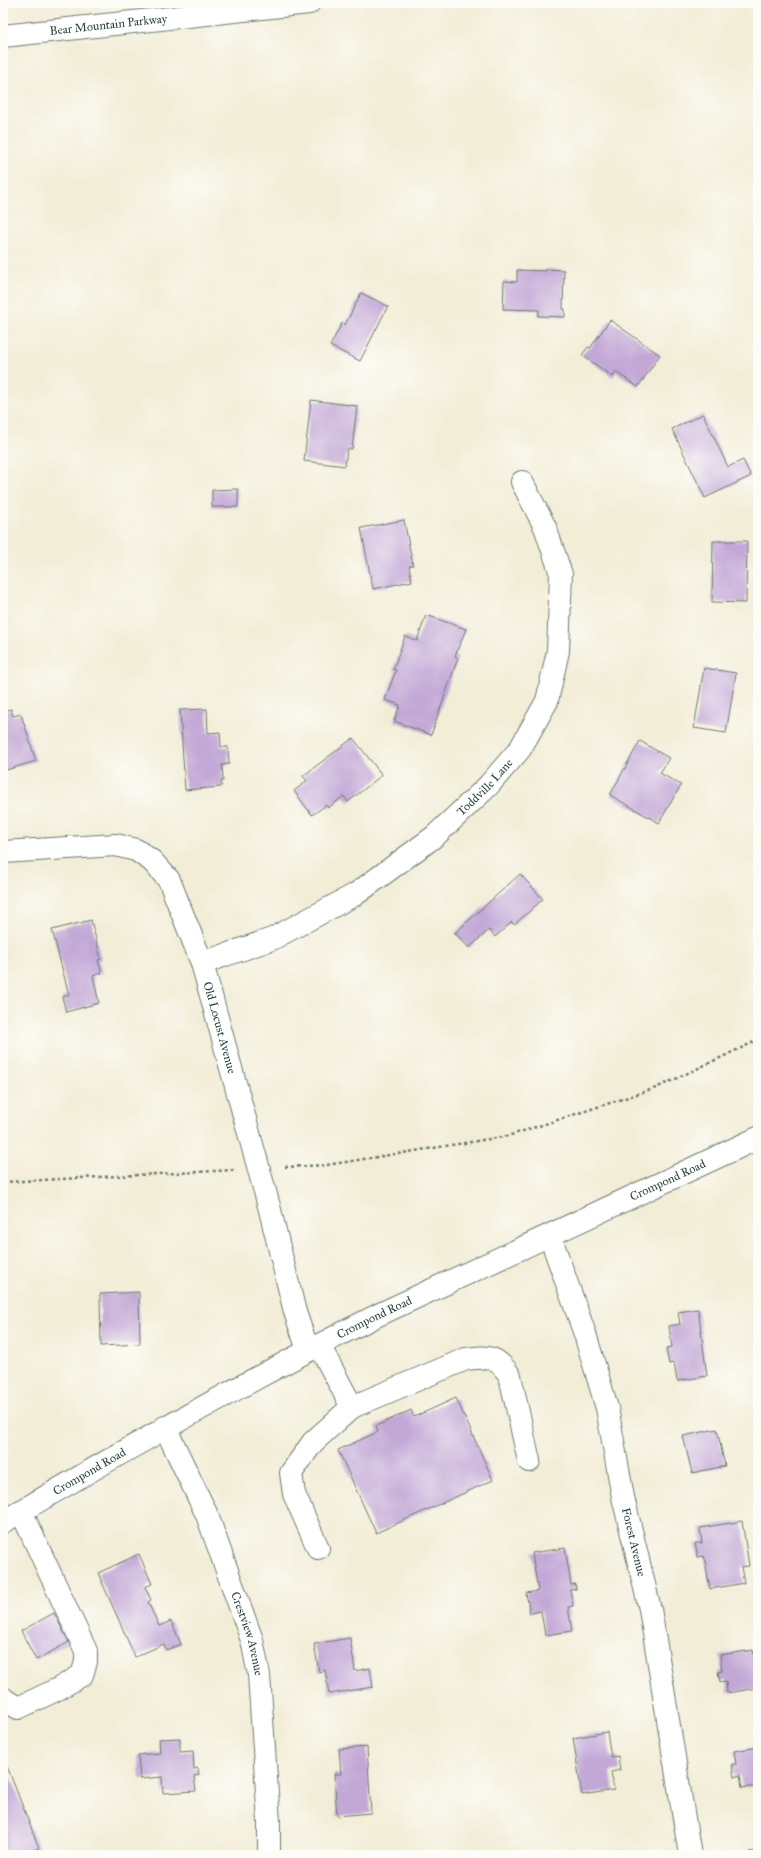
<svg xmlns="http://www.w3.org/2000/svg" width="761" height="1858" font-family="'IM FELL Great Primer',serif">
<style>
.building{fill:#c3a8d7}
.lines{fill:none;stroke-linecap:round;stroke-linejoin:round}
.minor-casing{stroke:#697b6d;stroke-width:24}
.major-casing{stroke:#697b6d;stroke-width:24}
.highway-casing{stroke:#697b6d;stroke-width:24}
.path{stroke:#697b6d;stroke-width:2.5;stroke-dasharray:3 3;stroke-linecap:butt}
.minor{stroke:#fff;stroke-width:22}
.major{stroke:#fff;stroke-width:22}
.highway{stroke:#fff;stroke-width:22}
.labels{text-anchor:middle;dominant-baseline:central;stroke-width:3;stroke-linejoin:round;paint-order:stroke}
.street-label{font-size:12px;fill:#1f3d34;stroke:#fdfcf7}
</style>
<rect width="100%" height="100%" fill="#fdfcf7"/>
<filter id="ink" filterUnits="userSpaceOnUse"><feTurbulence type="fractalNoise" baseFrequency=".025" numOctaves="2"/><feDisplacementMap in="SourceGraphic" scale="8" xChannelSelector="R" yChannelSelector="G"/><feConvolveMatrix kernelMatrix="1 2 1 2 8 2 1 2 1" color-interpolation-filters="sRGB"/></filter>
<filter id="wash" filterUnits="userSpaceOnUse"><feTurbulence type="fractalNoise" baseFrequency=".012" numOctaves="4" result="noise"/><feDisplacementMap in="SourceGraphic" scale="16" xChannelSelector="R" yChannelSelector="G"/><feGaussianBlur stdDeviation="0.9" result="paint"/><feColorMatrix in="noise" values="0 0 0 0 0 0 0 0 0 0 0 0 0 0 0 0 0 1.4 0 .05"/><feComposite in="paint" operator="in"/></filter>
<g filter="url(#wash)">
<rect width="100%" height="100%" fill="#f2edd7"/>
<g id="blocks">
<path class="building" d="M546,269L564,270L563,309H565V317L538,316L539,310L503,309L504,281L517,282V270L546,271Z
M361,293L388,306L360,361L330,346L342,323L345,325Z
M610,320L660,355L638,387L616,372L613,377L582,355L588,347L590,348Z
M311,400L357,406L352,449H347L345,466L304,461Z
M703,414L728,467L743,460L751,476L705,498L672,429Z
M238,489V507H212V490Z
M404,520L413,565L409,566L412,581L373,589L361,528Z
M713,541H747L746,603L712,602Z
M426,615L466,629L455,656L458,658L431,735L394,721L400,705L385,700L396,670H393L405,636L417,641Z
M704,668L736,673L726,733L694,728Z
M11,709L13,716L21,714L36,761L3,771V711Z
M207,709L208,733L220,732L221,747H228L229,764L222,765L223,781H221V787L185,790L180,710Z
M353,738L382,775L348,802L344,796L328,808L326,805L312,815L294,791L307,781L303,776Z
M640,741L669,758L660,773L681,785L659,823L610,795Z
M520,874L543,899L514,925L512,922L495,937L489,930L469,948L455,933Z
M91,920L101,959L98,960L102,973L93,976L99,1003L66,1012L62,997L69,995L52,930Z
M139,1292L140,1344L101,1346L100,1294Z
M698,1309L707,1376L677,1381L674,1363L669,1364L666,1348L672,1347L669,1326L680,1324L678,1312Z
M456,1398L493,1480L376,1533L338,1450L378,1432L376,1426L411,1410L414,1417Z
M717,1429L725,1466L692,1473L683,1436Z
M742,1521L749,1566L741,1567L744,1583L710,1589L704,1556L698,1557L695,1543H702L700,1528Z
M565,1548L571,1585L575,1584L576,1589L570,1590L573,1606L568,1607L572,1631L545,1635L541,1611L530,1613L526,1593L538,1591L532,1553Z
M139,1554L152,1584L145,1587L151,1600L148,1602L159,1626L171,1621L181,1644L166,1650L164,1644L135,1657L98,1573Z
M54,1613L69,1642L36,1660L21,1631Z
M350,1638L355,1671L370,1668L373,1687L329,1694L325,1670L319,1672L314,1644Z
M753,1650L758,1688L727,1693L726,1681L720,1682L718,1672L722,1671L720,1655Z
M607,1732L611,1757L618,1756L620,1770L611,1772L614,1790L582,1795L573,1738Z
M180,1738V1752L193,1751L194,1769L198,1768L199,1775L194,1776L196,1791L163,1793L162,1777L140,1779L138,1755L160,1753L159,1739Z
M367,1747L371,1813L337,1816L334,1774H341L339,1749Z
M758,1747V1786L742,1788L740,1775L734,1777L732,1764H736L734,1751Z
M3,1756L39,1848L20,1855H3Z
M624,1850L625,1855H599V1854Z
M758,1851V1855H750L749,1852Z
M200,1853V1855H189V1854Z"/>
</g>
</g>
<g filter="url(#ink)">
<use href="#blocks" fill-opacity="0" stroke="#697b6d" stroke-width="1"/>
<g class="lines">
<g class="minor-casing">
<g id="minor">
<path id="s1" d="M3,852L116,845L136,850L152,861L169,880L202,963L269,1206L295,1312L308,1350"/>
<path id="s2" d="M202,963L272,939L356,894L435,836L488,786L520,749L547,701L558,651L561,574L545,527L522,482"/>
<path id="s3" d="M550,1236L585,1334L607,1408L623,1497L650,1609L690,1855"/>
<path d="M352,1407L466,1359C489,1356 497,1356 510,1376L529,1461"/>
<path id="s4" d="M165,1427L207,1515L252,1640L259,1675L269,1822V1855"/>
<path d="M318,1548L294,1494L291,1473L313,1442L352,1407L319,1345"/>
<path d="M3,1698L5,1700L18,1708L58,1689L82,1675L86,1662V1651L21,1511"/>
</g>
</g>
<g class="major-casing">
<g id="major">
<path id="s5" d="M3,1522C126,1449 250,1379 378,1315L758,1138"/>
</g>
</g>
<g class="highway-casing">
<g id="highway">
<path id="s6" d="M3,36L309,3"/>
</g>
</g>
<path class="path" d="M285,1167L327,1165L508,1136L656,1088L758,1040
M3,1182L234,1170"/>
<use href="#minor" class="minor"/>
<use href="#major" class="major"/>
<use href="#highway" class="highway"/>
</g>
</g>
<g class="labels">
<g class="street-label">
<text stroke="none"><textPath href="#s6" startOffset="106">Bear Mountain Parkway</textPath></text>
<text stroke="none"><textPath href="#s2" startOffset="337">Toddville Lane</textPath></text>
<text stroke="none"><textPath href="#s1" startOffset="335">Old Locust Avenue</textPath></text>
<text stroke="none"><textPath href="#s5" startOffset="748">Crompond Road</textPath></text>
<text stroke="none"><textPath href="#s5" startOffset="424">Crompond Road</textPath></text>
<text stroke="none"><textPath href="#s5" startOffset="100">Crompond Road</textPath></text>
<text stroke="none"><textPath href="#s3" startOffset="318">Forest Avenue</textPath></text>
<text stroke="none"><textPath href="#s4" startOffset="223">Crestview Avenue</textPath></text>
</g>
</g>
<rect width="761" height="1858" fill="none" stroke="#fdfcf7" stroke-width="16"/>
</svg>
